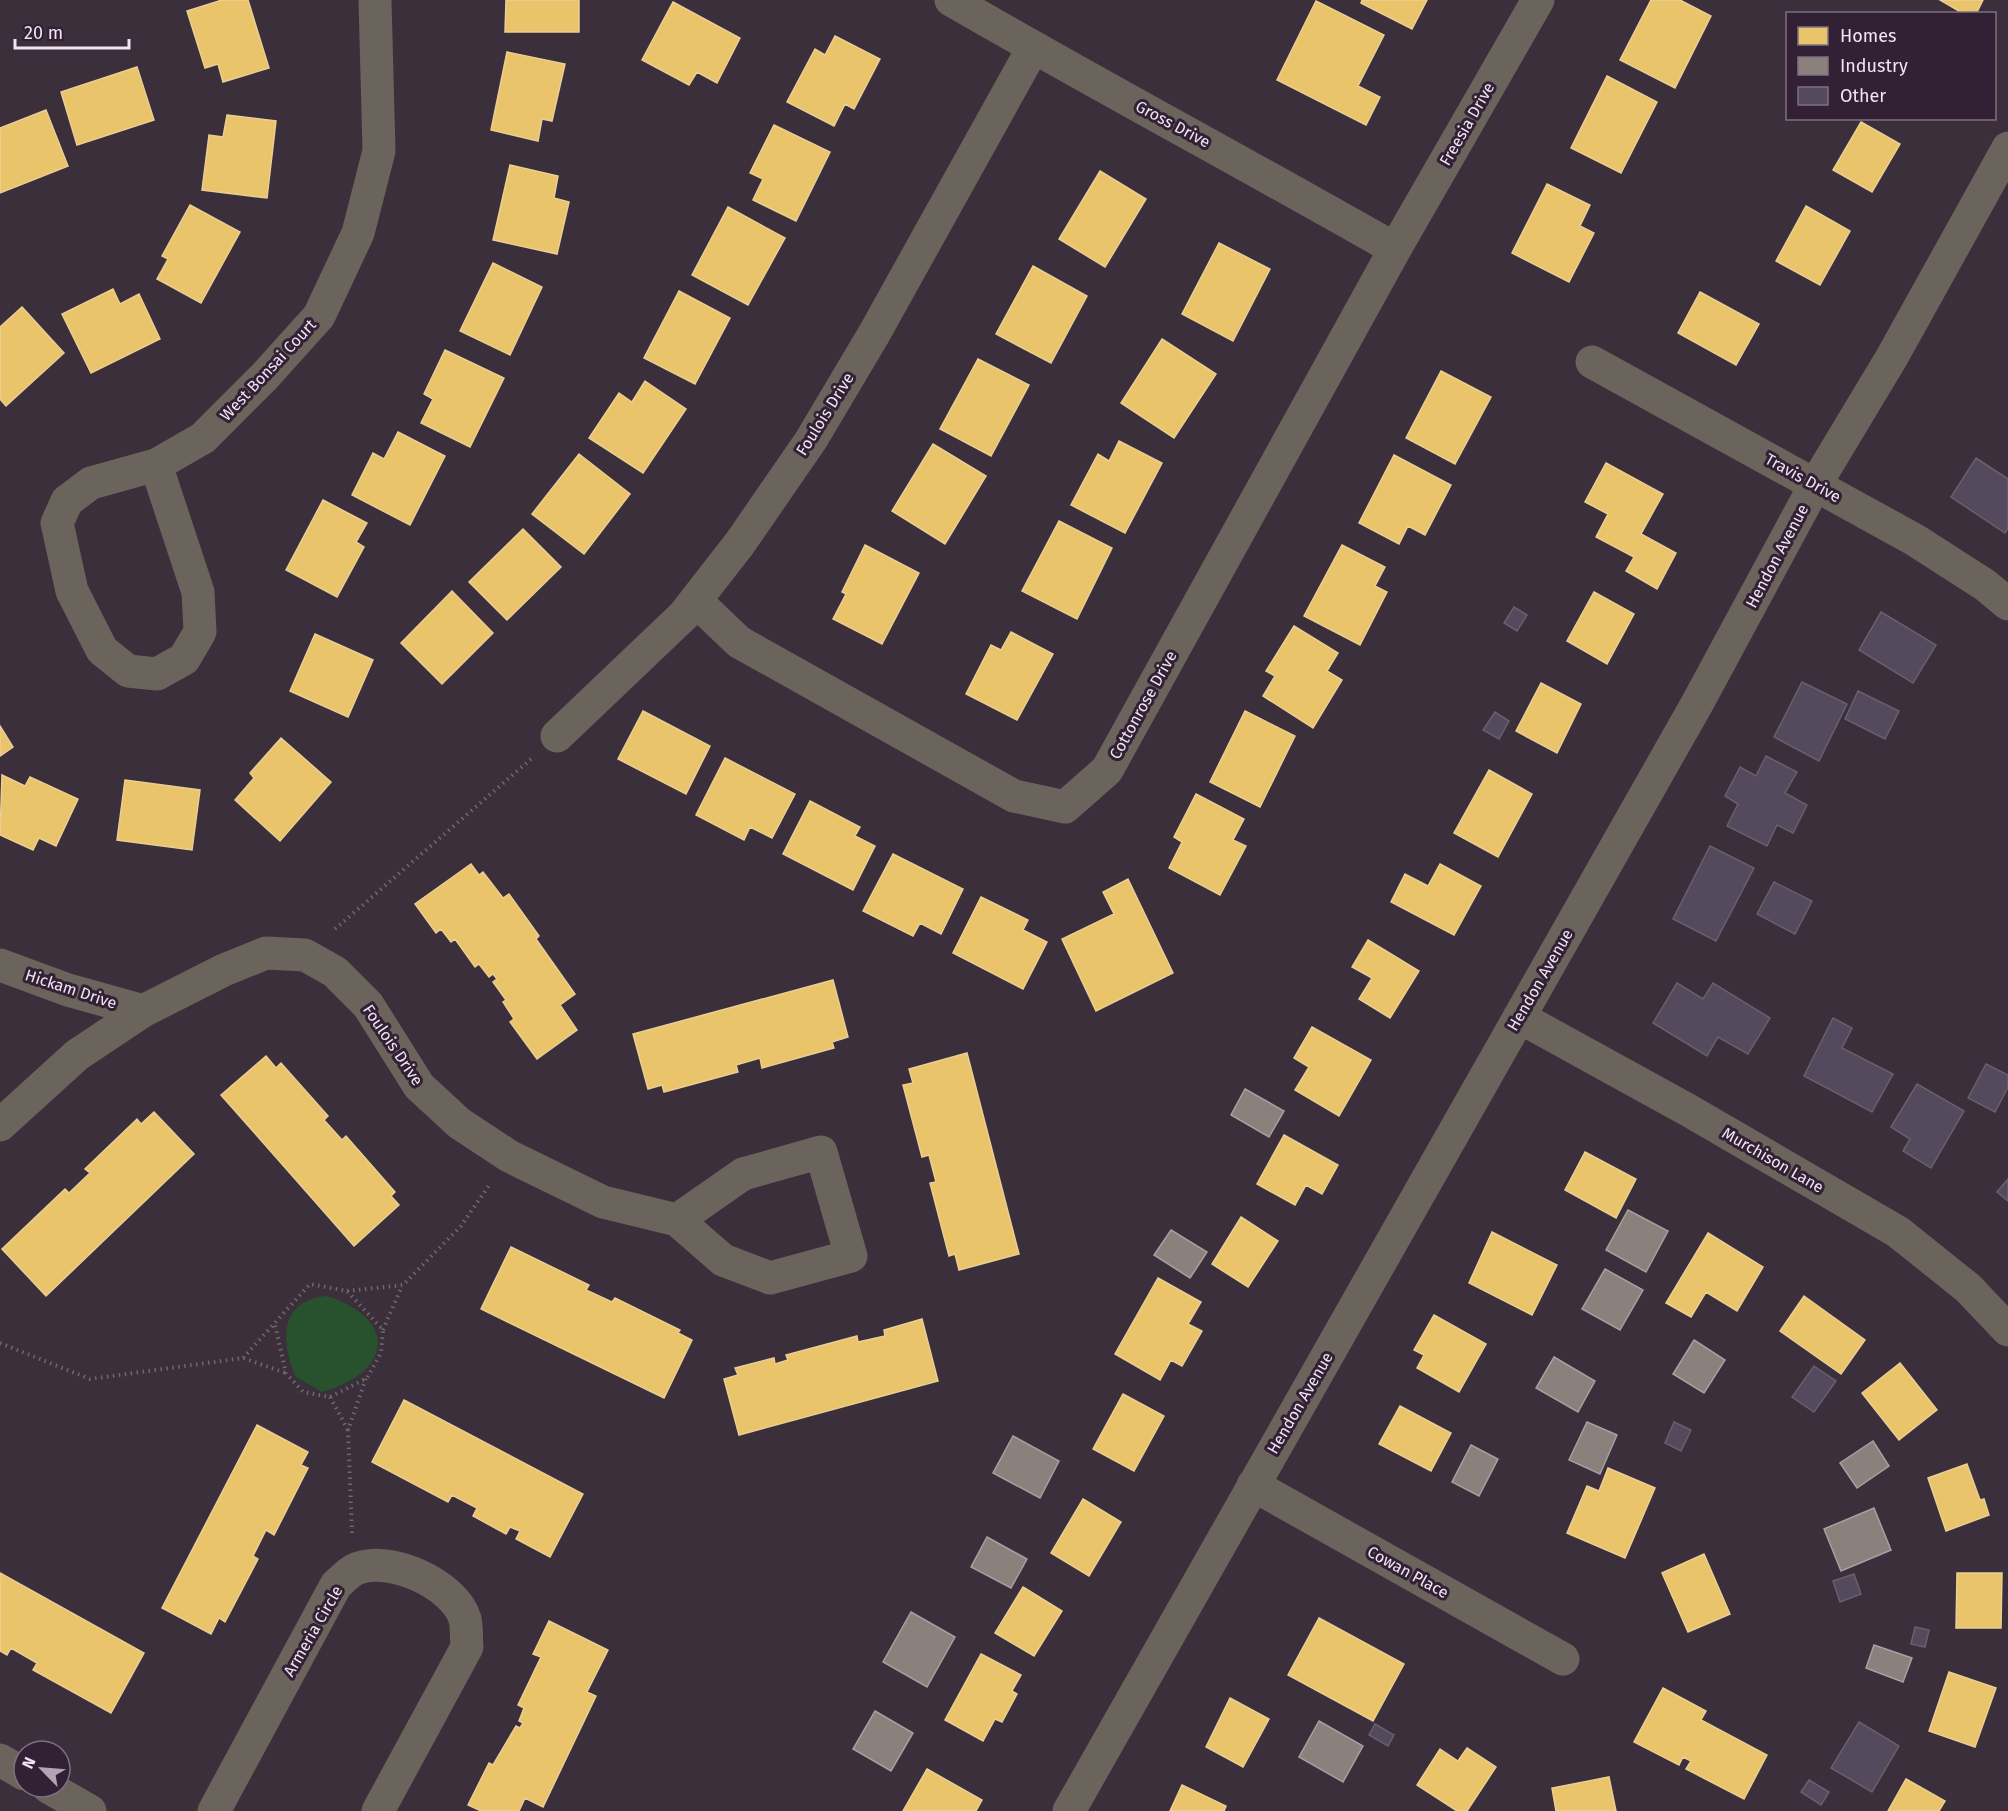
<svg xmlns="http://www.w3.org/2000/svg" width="2008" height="1811" font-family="'Fira Sans',sans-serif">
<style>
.green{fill:#28522d}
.homes{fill:#e9c46a;stroke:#ebce93;stroke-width:1.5}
.industry{fill:#8a817c;stroke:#a99fa0;stroke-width:1.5}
.building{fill:#54495d;stroke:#68606c;stroke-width:1.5}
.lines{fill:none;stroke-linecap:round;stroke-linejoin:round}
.path{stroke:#706a67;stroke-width:4;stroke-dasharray:1.5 4.5;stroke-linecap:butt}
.street{stroke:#6a645c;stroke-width:33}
.labels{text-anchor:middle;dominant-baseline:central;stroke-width:6;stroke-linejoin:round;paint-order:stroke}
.street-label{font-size:16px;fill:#f1e5f3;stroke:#322135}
</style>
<rect width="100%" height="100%" fill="#3a2f3b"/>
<path class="green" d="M327,1296C399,1320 392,1372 322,1392L296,1377C280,1342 279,1300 327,1296Z"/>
<path class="homes" d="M222,0H248L269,68L223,82L218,64L205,68L187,11Z
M506,0H579V32H505Z
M1362,0H1427L1412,29L1361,3Z
M1651,0H1680L1711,16L1675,88L1620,60Z
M1940,0H1983L1976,14H1964Z
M1316,1L1384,35L1358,86L1380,97L1366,125L1277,80Z
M673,2L740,38L717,83L697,72L689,85L642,60Z
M835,36L880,59L854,109L845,104L834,126L787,102L815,49L825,55Z
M507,52L565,64L552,121L542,119L538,141L491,130Z
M137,67L154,120L77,145L61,92Z
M1607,76L1657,102L1621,173L1571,148Z
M46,110L68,166L0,193V128Z
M227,115L276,121L267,198L202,190L209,135L223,137Z
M1861,122L1900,144L1872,192L1833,170Z
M774,125L830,152L796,221L753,200L763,179L750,173Z
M510,165L558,176L554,198L569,202L557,254L493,240Z
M1100,171L1146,199L1105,267L1059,239Z
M1547,184L1590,205L1580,226L1594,233L1569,282L1512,253Z
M190,205L240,232L201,303L157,279L168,259L162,256Z
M1806,206L1850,231L1820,285L1776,261Z
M728,207L785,238L748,305L692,275Z
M1219,243L1270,269L1233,341L1182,314Z
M493,263L542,287L510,355L460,331Z
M1033,266L1087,296L1051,363L996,334Z
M113,289L120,304L139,294L160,339L91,373L62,314Z
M679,291L730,318L695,384L644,358Z
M1700,292L1759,324L1736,365L1678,333Z
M22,307L64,353L6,406L0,399V327Z
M1162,339L1216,374L1174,438L1121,403Z
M445,350L504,378L470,447L421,423L433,399L424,394Z
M978,359L1029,385L991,456L940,429Z
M1441,371L1491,397L1455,464L1406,438Z
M645,381L686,409L643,473L589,438L619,393L632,402Z
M398,432L445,456L410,525L352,495L373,453L384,459Z
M1119,441L1162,463L1125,533L1071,505L1098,454L1109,461Z
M933,444L986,476L945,544L892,511Z
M579,454L630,494L584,554L532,514Z
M1394,455L1451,485L1425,535L1408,526L1399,544L1359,523Z
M1606,463L1663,494L1641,534L1676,553L1657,589L1626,571L1634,557L1596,537L1608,514L1585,502Z
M323,500L367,523L356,542L364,547L337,597L286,570Z
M1059,521L1112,548L1077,619L1022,591Z
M523,529L561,567L507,620L469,582Z
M865,545L919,573L882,644L833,619L846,594L842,592Z
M1342,545L1385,567L1375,586L1387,592L1360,645L1304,616Z
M452,591L493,633L442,684L401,643Z
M1594,592L1634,614L1607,664L1567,641Z
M1294,626L1338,653L1327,671L1342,680L1313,728L1263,696L1275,676L1266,671Z
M1011,632L1053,654L1017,720L966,694L991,645L1001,650Z
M315,634L373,660L348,717L290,691Z
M1541,683L1581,704L1557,753L1516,731Z
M643,711L710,746L686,794L618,759Z
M1245,711L1295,736L1260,807L1210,782Z
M0,726L13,747L0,756Z
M281,738L331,782L280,841L235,800L254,778L250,773Z
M725,758L795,794L772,838L750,827L744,840L696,815Z
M1489,770L1532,794L1498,857L1454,833Z
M2,775L25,786L30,777L78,799L56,846L39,838L33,850L0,835Z
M125,780L200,790L192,850L117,840Z
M1196,794L1244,819L1233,840L1246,846L1220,895L1169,868L1182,842L1174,837Z
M810,801L860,827L855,836L875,846L853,890L783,854Z
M893,854L963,889L941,934L920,923L913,936L863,911Z
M471,864L479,875L483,872L503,898L509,894L539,936L536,939L575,994L560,1005L577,1030L537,1059L510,1022L514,1019L503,1002L506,1000L493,982L497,979L493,974L489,977L479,964L475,967L455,939L451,942L441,929L436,933L415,904Z
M1440,864L1481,886L1454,935L1391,902L1405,874L1428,886Z
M1128,879L1173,973L1096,1011L1062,939L1114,914L1103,892Z
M981,897L1028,920L1023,930L1047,942L1023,989L953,953Z
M1368,940L1419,971L1390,1018L1359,999L1372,978L1352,967Z
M833,980L848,1037L832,1042L834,1048L762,1068L760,1058L736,1065L738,1072L664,1092L662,1085L648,1089L633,1034Z
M1312,1027L1371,1060L1339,1116L1295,1090L1309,1067L1294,1058Z
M967,1053L1019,1254L959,1270L955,1254L949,1256L930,1183L936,1182L929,1155L922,1157L903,1085L913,1083L909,1069Z
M266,1056L276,1068L281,1063L328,1116L324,1120L342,1140L346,1136L395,1192L391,1196L399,1205L354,1246L221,1095Z
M154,1112L194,1154L46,1296L2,1249L65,1189L69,1193L90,1173L85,1169L137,1119L141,1124Z
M1284,1135L1338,1165L1322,1194L1306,1185L1295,1205L1257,1184Z
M1585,1152L1636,1179L1616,1218L1565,1190Z
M1241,1217L1278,1241L1248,1287L1212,1264Z
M1492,1232L1557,1265L1532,1315L1469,1283Z
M1708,1233L1763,1267L1737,1311L1706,1292L1691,1317L1666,1303Z
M511,1247L589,1285L586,1290L612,1302L615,1298L680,1330L678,1333L692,1340L664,1398L481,1309Z
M1158,1278L1201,1302L1188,1324L1202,1331L1182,1366L1171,1360L1160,1380L1115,1354Z
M1804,1296L1865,1340L1841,1374L1780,1331Z
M1434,1315L1486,1344L1459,1392L1417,1368L1424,1355L1414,1350Z
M922,1319L938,1381L739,1435L724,1379L738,1375L735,1368L774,1358L775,1364L788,1360L786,1355L857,1336L858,1342L885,1336L884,1330Z
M1900,1363L1937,1410L1899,1440L1862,1393Z
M1123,1394L1164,1416L1134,1471L1093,1449Z
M404,1400L583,1494L550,1557L516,1539L520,1531L510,1527L506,1534L473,1516L477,1508L452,1495L448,1502L372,1462Z
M1400,1406L1451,1433L1431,1471L1379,1444Z
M257,1425L308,1452L301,1465L308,1468L274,1535L266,1530L253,1556L258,1559L225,1622L219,1618L211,1634L162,1608Z
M1967,1464L1980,1500L1984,1499L1989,1515L1946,1531L1928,1478Z
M1608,1468L1655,1488L1625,1558L1567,1533L1587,1486L1599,1491Z
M1083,1499L1121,1522L1089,1576L1051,1553Z
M1704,1554L1730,1614L1688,1632L1662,1573Z
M0,1573L144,1653L111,1713L33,1670L37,1663L11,1648L7,1655L0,1651Z
M1957,1573H2002L2001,1628H1956Z
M1023,1587L1062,1611L1034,1656L995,1633Z
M1319,1618L1404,1664L1373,1721L1288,1675Z
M549,1621L608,1650L587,1692L596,1696L543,1807L525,1798L519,1811H481L468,1805L489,1763L493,1765L516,1726L520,1728L523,1723L519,1721L524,1708L518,1705L541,1657L533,1654Z
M981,1654L1021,1675L1012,1691L1017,1694L1002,1722L995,1719L983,1741L945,1720Z
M1949,1672L1996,1688L1975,1747L1929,1731Z
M1663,1688L1706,1711L1701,1720L1767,1755L1744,1799L1686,1769L1691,1761L1683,1757L1679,1765L1634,1742Z
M1230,1698L1269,1719L1243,1767L1206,1747Z
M1467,1748L1496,1767L1467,1811H1457L1417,1785L1440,1749L1458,1761Z
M927,1769L982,1800L976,1811H903Z
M1609,1777L1616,1811H1556L1552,1788Z
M1906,1779L1945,1801L1939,1811H1888Z
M1182,1785L1226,1806L1224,1811H1170Z"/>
<path class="industry" d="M1245,1089L1284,1111L1269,1137L1231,1115Z
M1628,1210L1668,1231L1646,1272L1606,1250Z
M1171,1230L1207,1252L1190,1278L1154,1255Z
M1605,1269L1643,1290L1620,1330L1582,1309Z
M1694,1340L1725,1360L1704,1393L1673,1374Z
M1554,1357L1595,1381L1578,1412L1536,1388Z
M1587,1422L1617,1435L1600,1474L1569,1460Z
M1013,1436L1059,1461L1040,1498L993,1473Z
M1873,1441L1889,1466L1857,1488L1840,1463Z
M1471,1445L1498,1459L1479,1496L1452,1482Z
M1874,1508L1891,1550L1841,1571L1824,1529Z
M987,1537L1027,1559L1011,1588L971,1567Z
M911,1612L955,1637L927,1687L883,1662Z
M1874,1645L1912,1658L1903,1682L1866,1668Z
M875,1711L913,1733L891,1771L853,1749Z
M1319,1721L1363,1746L1343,1782L1299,1757Z"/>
<path class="building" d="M1976,458L2008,479V528L2005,533L1951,497Z
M1514,607L1527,615L1517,631L1504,623Z
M1881,612L1936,645L1913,683L1859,650Z
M1802,682L1847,704L1819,761L1774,737Z
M1858,691L1899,711L1885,739L1845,719Z
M1495,712L1509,721L1499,739L1483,730Z
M1766,756L1797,772L1785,793L1807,805L1793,833L1777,825L1767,846L1727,826L1738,804L1725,796L1740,767L1756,776Z
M1710,846L1754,868L1716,941L1673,919Z
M1774,882L1812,901L1795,934L1757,914Z
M1677,983L1703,999L1713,983L1770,1018L1748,1054L1718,1037L1707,1056L1653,1023Z
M1833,1018L1852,1028L1842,1048L1893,1074L1872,1112L1804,1076Z
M1986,1064L2008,1075V1087L1995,1112L1968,1098Z
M1917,1084L1964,1111L1931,1168L1903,1151L1910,1139L1891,1127Z
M2008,1179V1201L1997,1192Z
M1814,1366L1836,1381L1814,1412L1792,1397Z
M1674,1422L1691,1430L1681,1451L1665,1443Z
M1854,1574L1861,1594L1840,1602L1833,1581Z
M1915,1627L1929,1630L1925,1647L1911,1644Z
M1859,1722L1899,1746L1872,1792L1831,1768Z
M1375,1724L1394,1735L1388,1746L1369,1735Z
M1809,1780L1829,1792L1821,1805L1801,1792Z"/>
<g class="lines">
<path class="path" d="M335,929L531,759
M347,1291L403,1285L461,1226L490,1184
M383,1330L402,1286
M0,1343L90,1379L243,1358L286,1373
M243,1358L310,1284L347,1291L383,1330L381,1353L367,1378L330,1397L303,1392L286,1373L275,1325
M330,1397L348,1430
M352,1533L348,1430L366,1378"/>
<path class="street" d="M951,0C1098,85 1248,165 1395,249
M1592,362L1915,540L1985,585L2008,604
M156,465L198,592L200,632L184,659L157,674L128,671L102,650L72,591L57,523L67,501L91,483L156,465L203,438L265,376L319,316L358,233L379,151L375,0
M696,601L739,642L1014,796L1065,807L1107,770L1395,249L1538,0
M557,736L684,615L740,543L811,440L874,334L1033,48
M0,965L68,990L143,1011
M1519,1017L1688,1110L1898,1232L1968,1288L2008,1330
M0,1125L77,1055L143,1011L224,970L266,953L305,955L335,972L368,1005L419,1086L459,1123L509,1156L603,1202L677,1220L723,1260L770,1278L851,1256L821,1152L743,1174L677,1220
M1253,1485L1563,1659
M0,1760L24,1774
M48,1787L90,1811
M214,1811L336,1585C342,1580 348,1573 354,1570C386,1553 455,1584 465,1619C467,1627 466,1638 467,1647L378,1811
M1069,1811L1698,702L1815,485L1892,357L2008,148"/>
</g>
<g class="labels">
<g class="street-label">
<text transform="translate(1173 124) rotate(28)">Gross Drive</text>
<text transform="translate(1467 124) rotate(-60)">Freesia Drive</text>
<text transform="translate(268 370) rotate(-47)">West Bonsai Court</text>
<text transform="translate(825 414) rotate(-58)">Foulois Drive</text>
<text transform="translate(1803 478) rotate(29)">Travis Drive</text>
<text transform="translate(1777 556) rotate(-62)">Hendon Avenue</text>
<text transform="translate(1143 705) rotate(-61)">Cottonrose Drive</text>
<text transform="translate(1540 980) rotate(-60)">Hendon Avenue</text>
<text transform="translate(71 989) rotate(18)">Hickam Drive</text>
<text transform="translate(393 1045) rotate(56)">Foulois Drive</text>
<text transform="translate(1773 1160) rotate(30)">Murchison Lane</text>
<text transform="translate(1300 1403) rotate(-60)">Hendon Avenue</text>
<text transform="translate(1408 1572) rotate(29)">Cowan Place</text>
<text transform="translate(313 1631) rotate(-60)">Armeria Circle</text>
</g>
</g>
<rect x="1786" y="12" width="210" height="108" fill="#322135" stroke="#7e6f81" stroke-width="1.5"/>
<rect x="1798" y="27" width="30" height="18" fill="#e9c46a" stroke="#7e6f81" stroke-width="1.5"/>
<text x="1840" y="42" font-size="18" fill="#f1e5f3">Homes</text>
<rect x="1798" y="57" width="30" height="18" fill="#8a817c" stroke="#7e6f81" stroke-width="1.5"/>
<text x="1840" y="72" font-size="18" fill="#f1e5f3">Industry</text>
<rect x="1798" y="87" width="30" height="18" fill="#54495d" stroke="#7e6f81" stroke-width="1.5"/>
<text x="1840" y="102" font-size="18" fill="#f1e5f3">Other</text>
<g transform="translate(42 1769) rotate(295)"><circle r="28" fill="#322135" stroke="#7e6f81" stroke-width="1.5"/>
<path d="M0-4.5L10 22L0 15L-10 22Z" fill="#b1a5b3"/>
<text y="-9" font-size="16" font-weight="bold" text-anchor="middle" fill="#f1e5f3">N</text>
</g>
<path d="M15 39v9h114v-9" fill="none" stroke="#f1e5f3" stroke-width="3"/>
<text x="24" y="39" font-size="18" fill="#f1e5f3" stroke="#322135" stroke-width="4.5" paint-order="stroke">20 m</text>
</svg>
